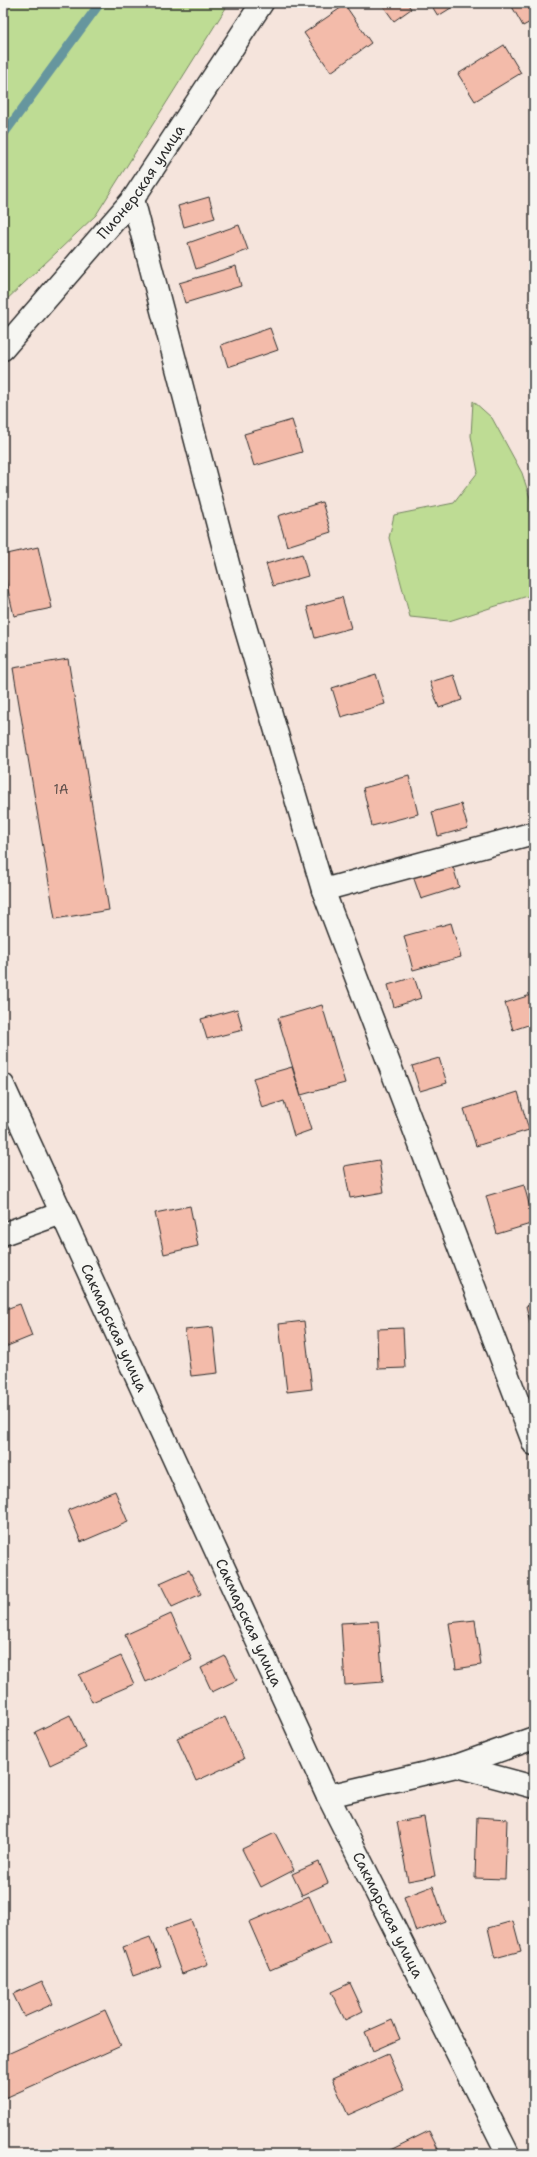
<svg xmlns="http://www.w3.org/2000/svg" width="537" height="2157" font-family="'Shantell Sans',sans-serif">
<style>
.green{fill:#bedc94;stroke:#748460}
.lines{fill:none;stroke-linecap:round;stroke-linejoin:round}
.stream{stroke:#66969e;stroke-width:9}
.building{fill:#f3bbaa;stroke:#2b2b2b}
.minor-casing{stroke:#2b2b2b;stroke-width:25}
.minor{stroke:#f6f6f2;stroke-width:22}
.labels{text-anchor:middle;dominant-baseline:central;stroke-width:3;stroke-linejoin:round;paint-order:stroke}
.number-label{font-size:13px;fill:#5d4f4b}
.street-label{font-size:15px;fill:#2b2b2b;stroke:#f6f6f2}
</style>
<rect width="100%" height="100%" fill="#f5e4dc"/>
<filter id="ink" filterUnits="userSpaceOnUse"><feTurbulence type="fractalNoise" baseFrequency=".025" numOctaves="2"/><feDisplacementMap in="SourceGraphic" scale="8" xChannelSelector="R" yChannelSelector="G"/><feConvolveMatrix kernelMatrix="1 2 1 2 8 2 1 2 1" color-interpolation-filters="sRGB"/></filter>
<g filter="url(#ink)">
<path class="green" d="M3,3H229L96,215L3,303Z
M473,401L492,418L522,473L534,510V594L449,621L410,617L389,538L394,515L454,503L478,472L471,436Z"/>
<g class="lines">
<path class="stream" d="M3,135L100,3"/>
</g>
<path class="building" d="M381,3H407L411,9L394,21Z
M430,3H459L438,16Z
M510,3H528L534,14V20L523,26Z
M345,5L371,43L331,72L304,33Z
M504,45L521,73L475,101L458,74Z
M209,197L215,218L184,227L178,206Z
M239,225L248,250L196,269L188,243Z
M236,266L241,286L185,303L179,283Z
M270,328L278,350L228,367L221,345Z
M292,420L302,452L254,466L244,434Z
M322,502L331,532L287,546L278,516Z
M38,547L52,608L14,616L3,568V555Z
M302,554L308,576L273,586L266,564Z
M342,597L351,628L315,638L307,607Z
M68,659L109,910L55,919L13,668Z
M376,674L385,704L341,717L332,688Z
M454,675L462,700L439,708L430,682Z
M409,776L418,814L372,826L363,788Z
M461,804L468,828L438,836L432,812Z
M452,863L459,887L421,899L413,876Z
M451,923L461,957L413,970L404,936Z
M414,977L421,998L394,1007L388,985Z
M534,994V1023L513,1030L505,1003Z
M322,1005L345,1083L301,1095L278,1018Z
M237,1009L243,1030L207,1039L201,1019Z
M439,1058L447,1083L420,1091L412,1066Z
M292,1067L311,1130L294,1136L284,1101L262,1108L253,1078Z
M518,1092L529,1130L476,1146L464,1109Z
M379,1160L384,1192L350,1198L344,1166Z
M524,1185L534,1223L497,1234L486,1196Z
M190,1206L198,1246L164,1254L155,1213Z
M20,1304L32,1336L5,1347L3,1341V1310Z
M534,1304V1330H532L526,1306Z
M304,1321L312,1389L287,1392L279,1324Z
M213,1327L218,1373L191,1376L185,1330Z
M403,1328L405,1368L378,1369L377,1329Z
M115,1491L128,1522L81,1542L68,1510Z
M189,1570L201,1594L172,1607L160,1583Z
M171,1614L192,1660L146,1682L125,1635Z
M475,1620L481,1665L456,1669L449,1623Z
M378,1621L383,1682L345,1685L341,1623Z
M121,1656L134,1684L92,1702L79,1675Z
M225,1656L237,1680L212,1692L201,1668Z
M70,1715L86,1748L50,1765L35,1732Z
M225,1717L244,1759L196,1781L177,1738Z
M424,1817L435,1876L408,1881L397,1822Z
M477,1817L507,1819L505,1879L475,1878Z
M275,1833L294,1870L261,1887L242,1849Z
M319,1862L328,1883L302,1895L292,1874Z
M433,1886L445,1921L416,1932L404,1897Z
M309,1896L330,1944L270,1970L249,1922Z
M191,1920L208,1964L182,1974L165,1929Z
M513,1921L521,1951L495,1958L488,1928Z
M150,1937L161,1966L133,1976L123,1947Z
M42,1981L53,2004L24,2017L13,1994Z
M350,1983L363,2011L345,2020L331,1992Z
M105,2010L121,2046L3,2099V2056Z
M392,2020L400,2039L373,2051L365,2032Z
M388,2054L404,2090L348,2115L332,2079Z
M429,2131L440,2153L437,2154H382Z"/>
<g class="lines">
<g class="minor-casing">
<g id="minor">
<path d="M133,199L239,606L323,890L534,1444"/>
<path id="s1" d="M3,349L133,199L262,3"/>
<path d="M323,890L534,833"/>
<path id="s2" d="M3,1085L328,1796L508,2154"/>
<path d="M3,1234L62,1213"/>
<path d="M456,1766L534,1787"/>
<path d="M328,1796L456,1766L534,1738"/>
</g>
</g>
<use href="#minor" class="minor"/>
</g>
</g>
<g class="labels">
<g class="number-label">
<text x="61" y="789">1А</text>
</g>
<g class="street-label">
<text stroke="none"><textPath href="#s1" startOffset="217">Пионерская улица</textPath></text>
<text stroke="none"><textPath href="#s2" startOffset="267">Сакмарская улица</textPath></text>
<text stroke="none"><textPath href="#s2" startOffset="591">Сакмарская улица</textPath></text>
<text stroke="none"><textPath href="#s2" startOffset="915">Сакмарская улица</textPath></text>
</g>
</g>
<rect width="537" height="2157" fill="none" stroke="#f6f6f2" stroke-width="16"/>
<rect x="8" y="8" width="521" height="2141" fill="none" stroke="#2b2b2b" stroke-width="1.5" filter="url(#ink)"/>
</svg>
